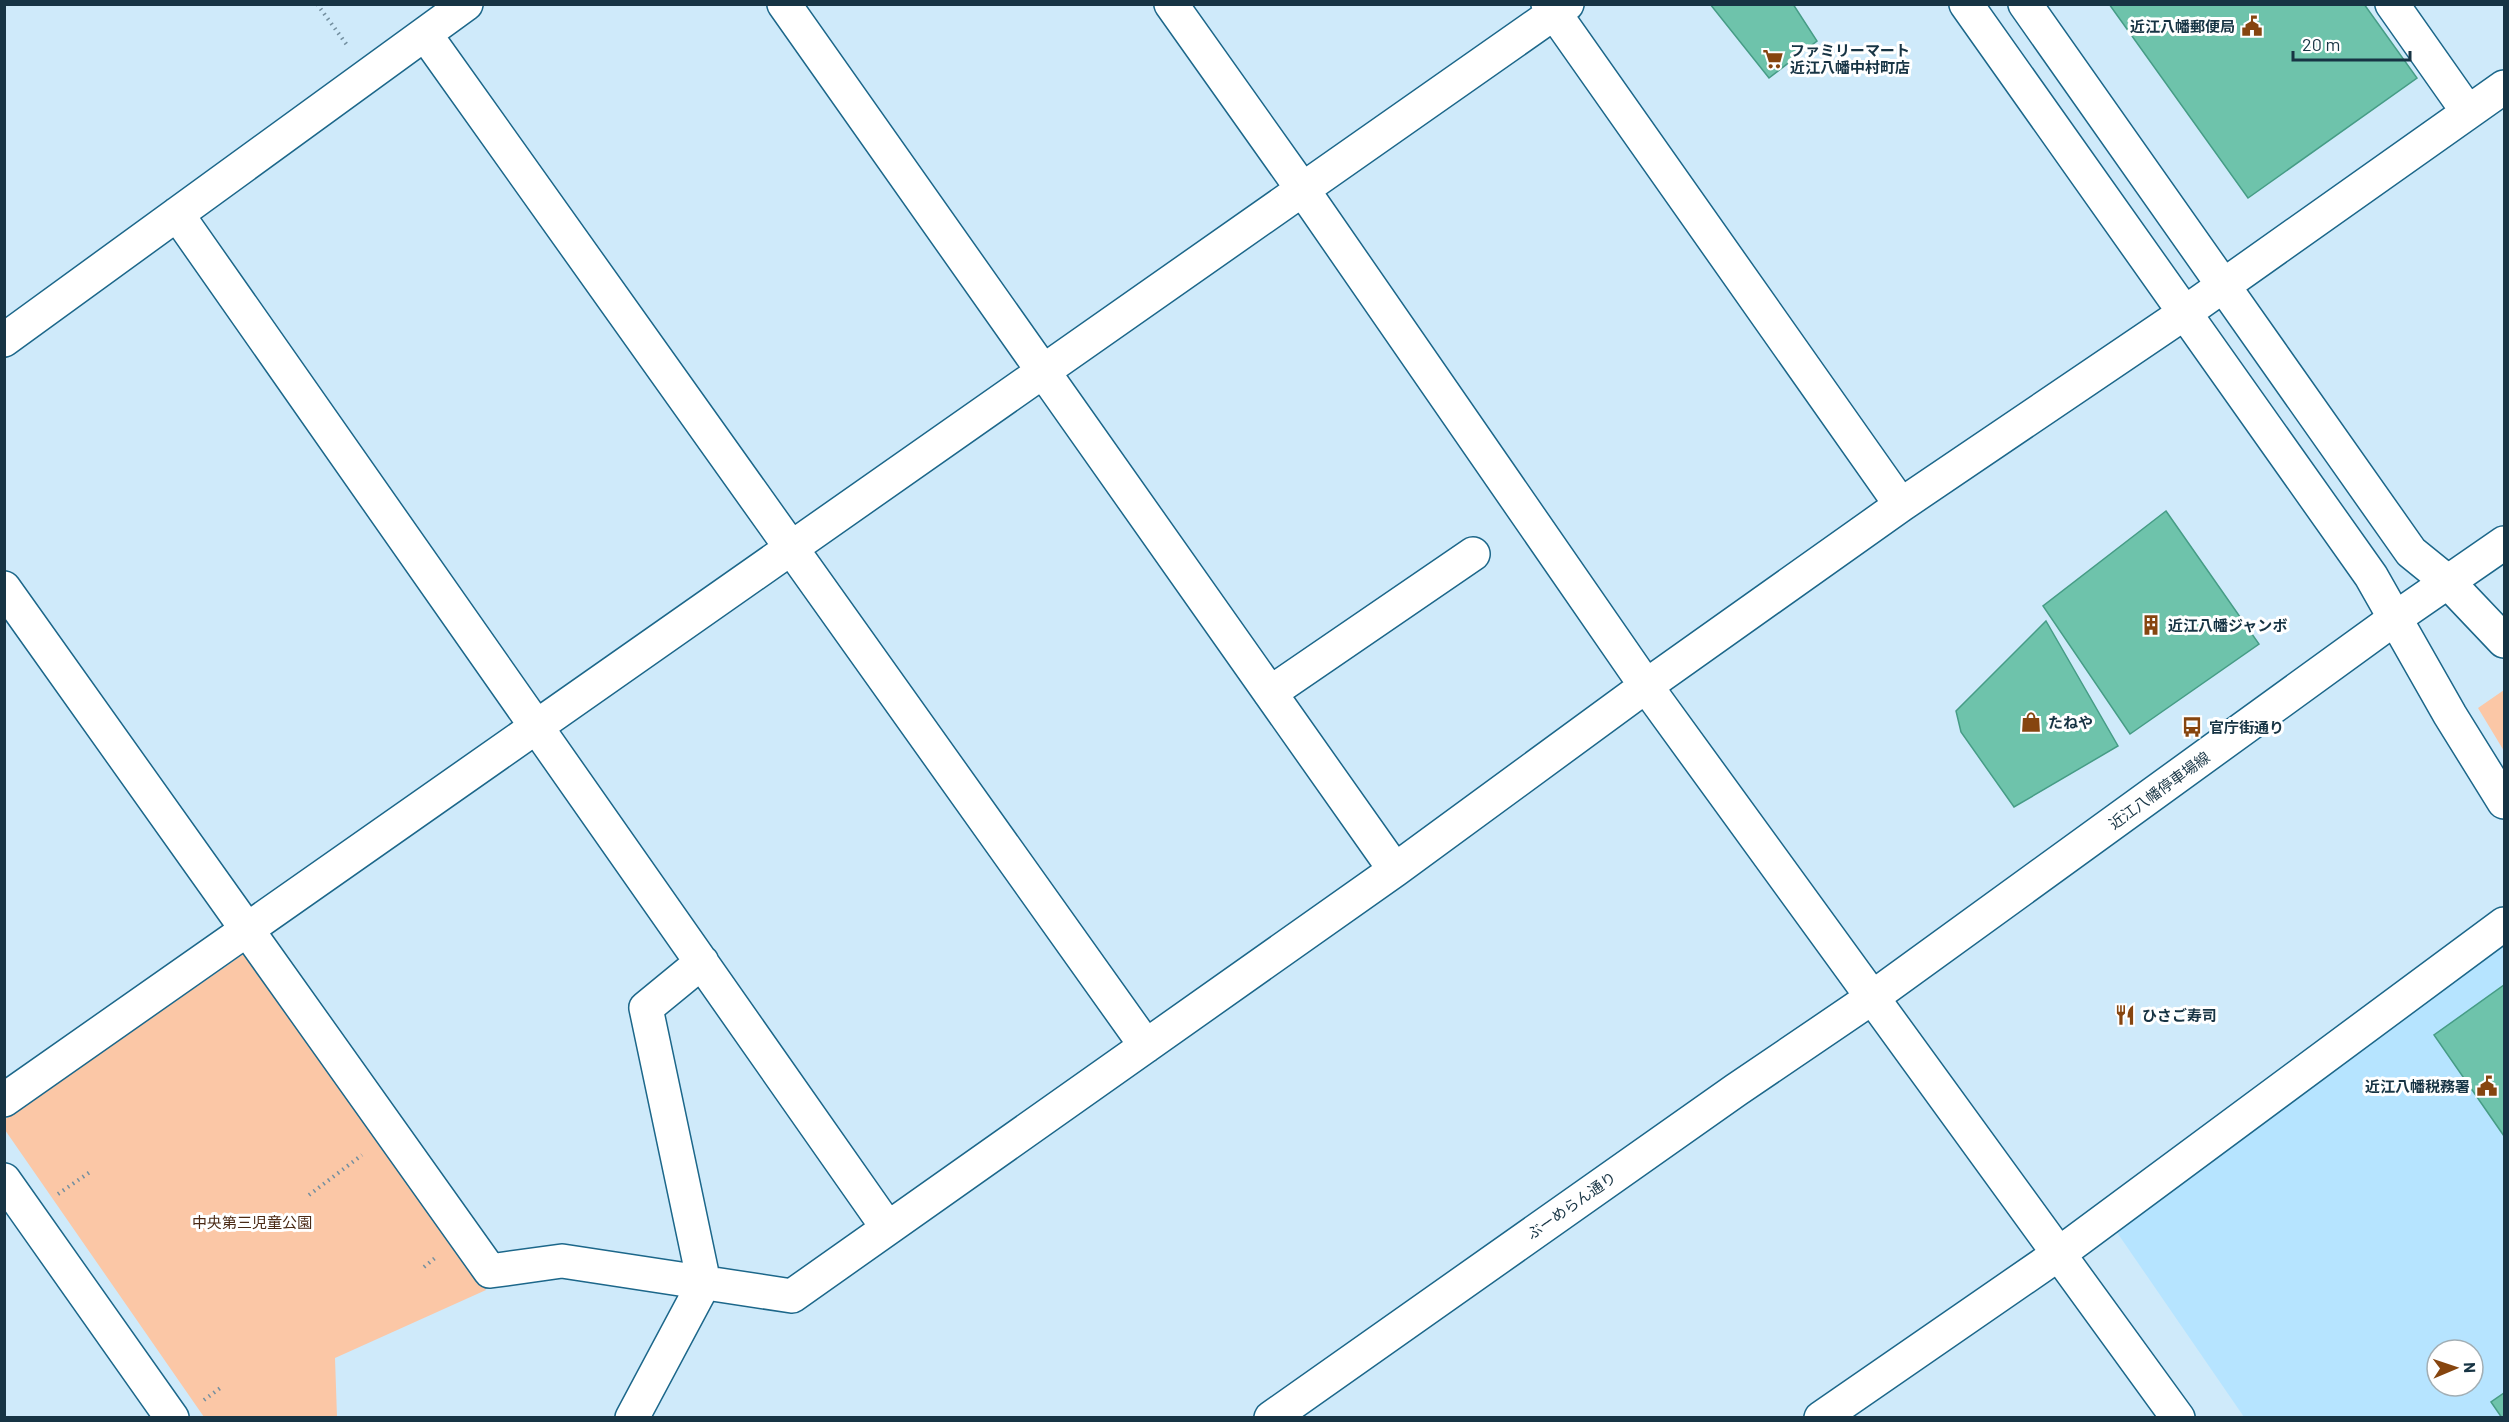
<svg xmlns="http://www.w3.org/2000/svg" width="2509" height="1422" font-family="Barlow,'Noto Sans JP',sans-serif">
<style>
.built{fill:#b6e4ff;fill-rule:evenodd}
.green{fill:#fbc7a6}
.building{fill:#6ec3ab;stroke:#469c86;stroke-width:1.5}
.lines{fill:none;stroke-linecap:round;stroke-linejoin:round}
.minor-casing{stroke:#1c678a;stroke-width:36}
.major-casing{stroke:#1c678a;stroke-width:36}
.path{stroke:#738f9f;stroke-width:4;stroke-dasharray:1.5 4.5;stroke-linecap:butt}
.minor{stroke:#fff;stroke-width:33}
.major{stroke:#fff;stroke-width:33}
.labels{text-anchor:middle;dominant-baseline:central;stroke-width:6;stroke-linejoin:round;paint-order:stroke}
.poi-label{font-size:15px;font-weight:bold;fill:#173444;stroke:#fff;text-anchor:start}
.street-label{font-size:15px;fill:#173444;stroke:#fff}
.park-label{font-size:15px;fill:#4a2a15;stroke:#fff}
</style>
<rect width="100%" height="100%" fill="#cfeafa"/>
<path class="built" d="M2504,935V1417H2244L2114,1228ZM2437,1350H2473V1386H2437Z"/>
<path class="green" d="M2504,690V751L2478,708Z
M245,953L486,1290L335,1358L337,1417H204L5,1130L4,1120Z"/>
<path class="building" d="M1710,4H1793L1817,41L1769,78Z
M2109,4H2364L2417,78L2248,198Z
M2166,511L2259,644L2130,734L2043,606Z
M2046,621L2118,746L2014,807L1961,732L1956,711Z
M2504,985V1136L2434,1035Z
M2504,1393V1418H2502L2491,1402Z"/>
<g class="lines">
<g class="minor-casing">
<path id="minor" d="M784,4L1395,870
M1171,4L1303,190L1646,686L2178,1418
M1548,4L1901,505
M1966,4L2371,576L2450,715L2504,802
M2025,4L2411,552L2448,582L2504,641
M2392,4L2468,112
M425,34L1146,1046
M177,214L887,1227
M4,340L466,4
M4,588L490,1271L562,1261L792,1296L1395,870L1646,686L1901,505L2186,312L2504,87
M1270,693L1473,554
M4,1100L1567,4
M4,1180L172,1418
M632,1418L704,1283L646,1008L702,962
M1821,1418L2060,1253L2504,924"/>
</g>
<g class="major-casing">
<path id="major" d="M1271,1418L1736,1090L1873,997L2397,617L2504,543"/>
</g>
<path class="path" d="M317,4L347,45
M58,1194L90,1172
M309,1195L362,1155
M424,1267L435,1258
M204,1400L223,1386"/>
<use href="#minor" class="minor"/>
<use href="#major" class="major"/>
</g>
<defs>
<g id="civic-bare" transform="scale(1.62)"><path d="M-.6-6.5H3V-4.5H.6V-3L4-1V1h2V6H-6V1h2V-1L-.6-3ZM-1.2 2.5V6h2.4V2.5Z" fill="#86450f" stroke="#fff" stroke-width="2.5" paint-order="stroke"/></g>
<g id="supermarket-bare" transform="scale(1.62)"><path d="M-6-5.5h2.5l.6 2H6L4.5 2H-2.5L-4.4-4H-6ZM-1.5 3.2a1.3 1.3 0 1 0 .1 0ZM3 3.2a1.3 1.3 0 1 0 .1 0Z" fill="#86450f" stroke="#fff" stroke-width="2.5" paint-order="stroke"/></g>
<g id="building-bare" transform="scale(1.62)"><path d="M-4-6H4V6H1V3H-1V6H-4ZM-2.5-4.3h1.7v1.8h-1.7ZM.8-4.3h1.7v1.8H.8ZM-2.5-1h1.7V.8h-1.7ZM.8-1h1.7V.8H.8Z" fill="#86450f" stroke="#fff" stroke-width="2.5" paint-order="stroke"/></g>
<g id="shop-bare" transform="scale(1.62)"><path d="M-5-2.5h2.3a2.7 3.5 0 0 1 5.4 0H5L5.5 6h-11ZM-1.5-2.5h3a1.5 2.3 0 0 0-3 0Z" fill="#86450f" stroke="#fff" stroke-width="2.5" paint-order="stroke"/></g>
<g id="bus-bare" transform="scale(1.62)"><path d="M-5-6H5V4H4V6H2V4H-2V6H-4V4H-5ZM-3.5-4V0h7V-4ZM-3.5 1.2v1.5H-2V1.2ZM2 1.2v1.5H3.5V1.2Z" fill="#86450f" stroke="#fff" stroke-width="2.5" paint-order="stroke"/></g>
<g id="restaurant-bare" transform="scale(1.62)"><path d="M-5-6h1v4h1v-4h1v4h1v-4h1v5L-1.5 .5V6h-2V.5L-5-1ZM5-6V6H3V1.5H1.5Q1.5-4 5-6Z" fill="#86450f" stroke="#fff" stroke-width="2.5" paint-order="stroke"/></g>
</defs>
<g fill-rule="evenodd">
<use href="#civic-bare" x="2252" y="26"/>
<use href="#supermarket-bare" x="1773" y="59"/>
<use href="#building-bare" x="2151" y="625"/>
<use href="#shop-bare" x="2031" y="722"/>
<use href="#bus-bare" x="2192" y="727"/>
<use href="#restaurant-bare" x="2125" y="1015"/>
<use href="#civic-bare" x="2487" y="1086"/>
</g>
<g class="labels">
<g class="poi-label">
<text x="2235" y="26" text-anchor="end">近江八幡郵便局</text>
<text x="1790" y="50">ファミリーマート<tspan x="1790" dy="17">近江八幡中村町店</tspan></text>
<text x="2168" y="625">近江八幡ジャンボ</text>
<text x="2048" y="722">たねや</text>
<text x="2209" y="727">官庁街通り</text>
<text x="2142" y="1015">ひさご寿司</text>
<text x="2470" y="1086" text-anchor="end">近江八幡税務署</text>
</g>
<g class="street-label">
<text transform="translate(2159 790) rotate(-36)">近江八幡停車場線</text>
<text transform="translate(1571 1205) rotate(-35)">ぶーめらん通り</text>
</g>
<g class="park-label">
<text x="252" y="1222">中央第三児童公園</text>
</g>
</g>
<rect width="2509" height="1422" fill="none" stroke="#173444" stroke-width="12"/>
<g transform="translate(2455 1368) rotate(88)"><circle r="28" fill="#ffffff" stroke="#a2aeb4" stroke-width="1.5"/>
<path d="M0-4.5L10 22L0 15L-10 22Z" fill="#86450f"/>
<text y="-9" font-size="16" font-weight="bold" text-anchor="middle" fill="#173444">N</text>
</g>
<path d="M2293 51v9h117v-9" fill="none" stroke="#173444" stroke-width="3"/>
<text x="2302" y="51" font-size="18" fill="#173444" stroke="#ffffff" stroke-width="4.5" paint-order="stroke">20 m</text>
</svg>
